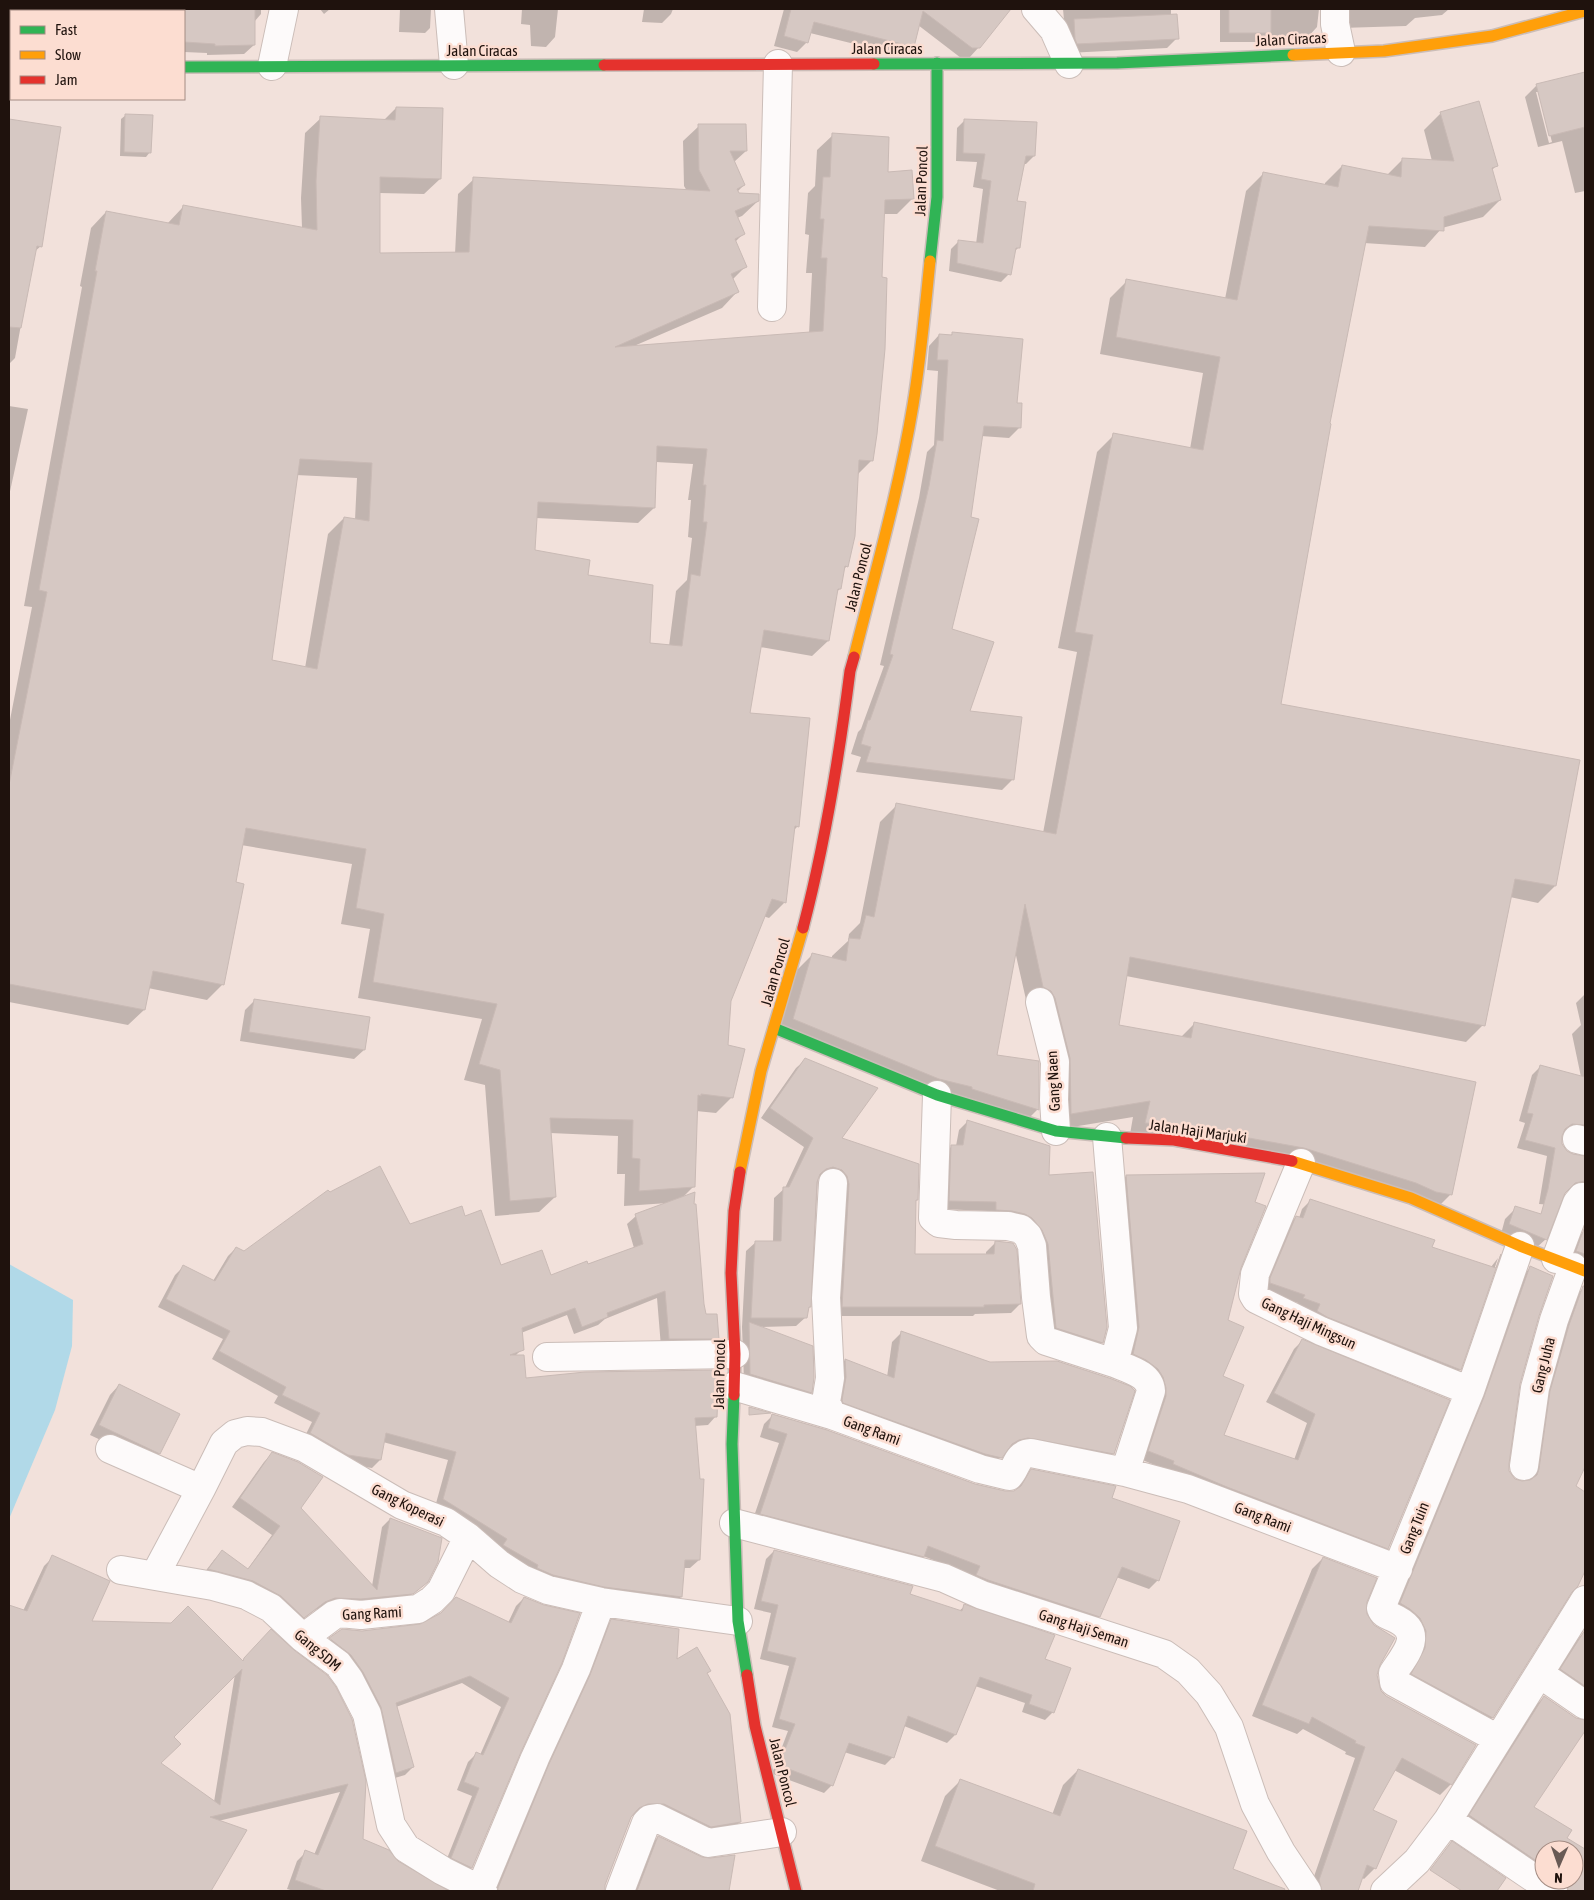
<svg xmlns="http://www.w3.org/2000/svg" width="1594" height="1900" font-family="'Asap Condensed',sans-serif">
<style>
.water{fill:#b1d9e8}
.shadow{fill:#0003;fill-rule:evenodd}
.building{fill:#d6c8c3;stroke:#c9bab5;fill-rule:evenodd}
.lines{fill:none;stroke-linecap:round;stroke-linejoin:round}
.street-casing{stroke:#cbbdb8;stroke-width:30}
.fast-casing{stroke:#cbbdb8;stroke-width:14}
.slow-casing{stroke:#cbbdb8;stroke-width:14}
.jam-casing{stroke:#cbbdb8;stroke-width:14}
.street{stroke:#fdfafa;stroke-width:28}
.fast{stroke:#30b455;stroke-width:11}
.slow{stroke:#ff9f0a;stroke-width:11}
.jam{stroke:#e5322d;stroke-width:11}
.labels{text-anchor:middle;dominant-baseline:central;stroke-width:5;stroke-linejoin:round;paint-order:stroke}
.street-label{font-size:15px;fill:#1f120d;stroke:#fcddd1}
</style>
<rect width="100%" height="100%" fill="#f2e1db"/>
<path class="water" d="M9,1264L73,1300L72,1346L55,1410L9,1519Z"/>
<path class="shadow" d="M56,9H135L134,11H56Z
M154,9H261V14L254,22V45L244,54L207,55V53L184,52V11H156Z
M320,9H330L324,14Z
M400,9H431L430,28L425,33L399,32Z
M522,9H558L555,37L546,47L531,46L530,25L521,24Z
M644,9H673L671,14L662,23L642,22Z
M784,9H1000L1005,13L979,47L969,58H961L918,25L913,46L903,56L810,33L807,42L797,52L774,46Z
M1063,9H1171V16L1177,38L1167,48L1067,53Z
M1220,9H1319L1317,27L1307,38L1262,39L1260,42H1220Z
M1336,9H1449L1442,15L1415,18L1406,26L1341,28Z
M1585,73V191L1575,193L1562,141L1538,147L1525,97L1536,86ZM1536,92H1539L1552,142L1549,143Z
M396,108L440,179L424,194L379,193V255L455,254L458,194L474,179L687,191L684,186L683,141L699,126L746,151L734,162L744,185L737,192L738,194L758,201L742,216L737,218L743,234L735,242L746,266L732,280L737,292L722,308L634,346L809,334L812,273H806L809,235L805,234L808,193L815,186L817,150L833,135L886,173L913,198L897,214H884L872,460L857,475L847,566L843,570L840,589L836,592L828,641L812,656L760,647L748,714L798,826L794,830L784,903L769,918L763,916L730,1001L727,1046L732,1097L716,1113L696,1111L694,1186L682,1198L693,1206L703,1304L705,1315L717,1338L709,1346L661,1347L657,1298L605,1319L598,1325L574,1334L567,1315L521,1333L522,1349L515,1356L525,1380L716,1416L708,1425L694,1426L699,1560L690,1568H683L681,1597L673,1605L544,1583L435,1507L448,1460L383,1442L380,1460L372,1468L339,1463L302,1442L312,1422L274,1403L278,1396L212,1359L223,1339L158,1307L175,1275L183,1267L213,1281L228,1256L236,1248L244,1253L465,1218L500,1267L551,1277L634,1248L627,1224L636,1216L668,1203L624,1206L625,1174H617L618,1136L550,1133L555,1197L539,1212L495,1216L485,1085L464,1080L482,1019L358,998L370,929L341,924L352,864L241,845L234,883L223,984L207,1000L148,988L144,1010L128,1025L9,1002V725L32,607L24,606L82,287L80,286L91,228L106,212L167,224L183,207L302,228L301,198L305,133L321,118L383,121ZM656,462L693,464L688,500H691L688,537L692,538L687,580L676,591L669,646L649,644L586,576L534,551L536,518L638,523L654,508ZM296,475L357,478L355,520L344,518L328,534L305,668L270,661Z
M1441,113L1497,165L1491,171L1500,200L1483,217L1442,228L1425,247L1364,243L1328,424L1279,705L1555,886L1538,903L1510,897L1483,1025L1466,1042L1126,976L1118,1026L1181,1037L1195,1023L1474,1083L1450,1195L1433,1212L1286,1164L1129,1140L1133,1117L1054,1130L1034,1008L1027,1004L1015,951L996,1057L1038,1109L1021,1126L777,1036L796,971L813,954L832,959V956L848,941L849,934L860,923L880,822L897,805L1043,833L1077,652L1058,648L1097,452L1114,435L1190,449L1203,373L1100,354L1110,298L1127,281L1225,299L1246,191L1263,174L1325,186V183L1342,166L1387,175L1402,160L1432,161L1424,130Z
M126,115L150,152L146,157L120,156L121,119Z
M965,120L1034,156L1026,164H1023L1015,202L1019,247L1014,252L1009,274L1001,282L949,271L951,249L959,241L976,244L983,189L973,187L977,162L956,161L957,128Z
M9,121L60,128L41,246L34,252L15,358L9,364Z
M952,334L1015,404L1020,427L1009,438L981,436L951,630L968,712L1013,779L1002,790L856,772L861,757L851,754L858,732L861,729L884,666L880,665L919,498L927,452L934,445L938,371L927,370L929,346L939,335L950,336Z
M9,406L28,409L9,496Z
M1585,994V1137L1580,1134L1563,1132L1561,1133V1143L1566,1152L1585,1157V1193L1576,1190L1566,1191L1553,1205L1539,1204L1547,1156L1517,1148L1525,1123L1519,1121L1532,1075L1540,1067L1581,1077L1572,1034L1581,1025L1576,1003Z
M255,1000L364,1050L354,1059L240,1041L245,1010Z
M806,1059L840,1139L917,1200L915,1202L914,1255H986V1252L995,1243L1020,1304L1011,1313L975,1314L973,1316H834L824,1176L818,1177L810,1307L807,1309L806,1317L796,1326L759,1327L811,1392L804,1398L744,1381L742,1327L746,1251L756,1242H773L774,1198L785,1188L804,1147L761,1118L796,1068Z
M967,1122L1047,1176L1102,1342L1093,1351L1047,1336L1039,1254L987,1218L988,1211L941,1209L943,1155L952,1146H956L959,1130Z
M1126,1176L1254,1203L1227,1320L1222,1377V1435L1294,1460L1307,1423L1266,1402L1294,1349L1302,1341L1387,1548L1379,1557L1140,1459L1158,1405L1125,1362L1118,1185Z
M1310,1201L1431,1248L1491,1267L1498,1258L1460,1370L1452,1378L1296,1306L1298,1303L1262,1291L1288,1225L1296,1217L1299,1218L1302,1209Z
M1515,1209L1546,1239L1536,1248L1501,1234L1505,1219Z
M1585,1230V1268L1568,1260L1576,1239Z
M1530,1268L1538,1315L1518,1386L1507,1464L1509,1473L1513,1479L1522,1483L1530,1482L1531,1478L1542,1401L1574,1296L1585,1287V1465L1574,1487L1585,1493V1569L1577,1585L1570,1593L1492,1718L1483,1726L1404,1683L1417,1658L1392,1612L1521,1277Z
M901,1333L989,1363L1113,1453L1104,1463L1018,1446L1006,1451L991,1467L834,1412L836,1369L845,1360L887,1377L892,1342Z
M119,1385L159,1453L150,1463L90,1435L110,1395Z
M773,1415L974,1485L1005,1492L1016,1491L1023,1479L1032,1470L1158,1580L1149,1589L1116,1577L1099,1616L1091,1625L969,1584L972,1575L923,1556L914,1565L752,1522L779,1443L760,1437L764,1424Z
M272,1454L300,1508L372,1586L382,1527L390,1519L427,1581L403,1602L326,1606L315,1610L295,1625L201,1577L214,1560L222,1552L247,1570L272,1535L232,1507L264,1462Z
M774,1551L959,1611L965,1606L1044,1660L1053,1712L1045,1720L1022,1712L1025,1703L975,1686L955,1735L947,1743L904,1726L893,1757L885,1765L844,1752L832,1785L824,1793L773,1774V1771L788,1731L772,1727L789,1666L760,1659L771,1613L754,1609L766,1559Z
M53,1557L90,1623L242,1661L271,1631L293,1651L326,1676L362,1839L446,1891H294L287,1889L297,1861L306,1852L314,1855L340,1792L218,1821L245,1831L210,1891H9V1617L17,1609L23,1611L44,1566ZM235,1674L214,1802L159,1764L172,1737Z
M1323,1558L1365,1602V1614L1379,1664L1376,1675L1380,1692L1451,1784L1440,1795L1394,1770L1371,1810L1375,1868L1364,1879L1361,1877L1356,1891H1309L1355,1758L1345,1754L1346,1752L1303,1729L1297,1734L1252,1716L1312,1569Z
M524,1598L519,1751L471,1867L463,1876L444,1866L472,1796L457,1790L468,1762L476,1754L480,1755L501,1707L462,1683L396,1707L413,1767L405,1775L388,1780L322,1647L342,1630L362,1632L508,1623L516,1606Z
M612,1621L675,1662L710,1671L706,1674L740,1822L731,1831L701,1835L638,1812L630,1817L604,1885V1891H492L603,1629Z
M1585,1631V1703L1552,1679L1576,1641Z
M1544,1697L1576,1719L1585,1722V1729L1532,1808L1565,1839L1585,1851V1891H1557L1461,1825L1535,1706ZM1544,1850H1574V1880H1544Z
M1078,1770L1231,1870L1267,1884L1264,1891H1000L921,1861L945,1796L960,1781L1052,1815L1063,1785Z
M658,1837L701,1858L710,1860L733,1856L728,1891H632L649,1846Z"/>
<path class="building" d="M184,9H255V45L215,46V44L184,42Z
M791,9H1011L980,48H972L923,11L914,47L814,22L808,43L784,36Z
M1229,9H1271V33H1229Z
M1177,14L1179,39L1077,44L1075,39L1074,19Z
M1585,72V127L1549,136L1536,84Z
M1479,101L1498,166L1492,168L1501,200L1444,217V231L1369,226L1330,423L1331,424L1281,704L1580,760L1556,886L1515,879L1485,1026L1130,957L1119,1025L1191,1038L1194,1022L1476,1082L1452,1195L1436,1192L1416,1183L1304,1148L1177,1125L1145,1123L1150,1101L1071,1114L1070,1058L1055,998L1051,991L1043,987L1025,904L997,1055L1039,1061V1110L972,1089V1087L939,1079L793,1019L812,953L846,961L849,938L860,939L866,915L874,917L896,803L1056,834L1093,635L1075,632L1113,433L1203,450L1220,357L1116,337L1126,279L1237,300L1263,172L1338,187L1342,165L1401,177L1402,158L1454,161L1440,112Z
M396,107L443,108L441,179L380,177V253L469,252L473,177L710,191L699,170L698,124H746L747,151H730L745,185L737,189L739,193L759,194V201L735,211L745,234L735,239L747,267L731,274L739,292L615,347L823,331L827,258H821L824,219H820L823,177H830L832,133L889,137L888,172L912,170L914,199L885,200L882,277L887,278L885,349L877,434L873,461L859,460L855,536L848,567L845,566L841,589H838L829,641L764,630L750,713L810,718L799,827L795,826L786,903L772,899L731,1001L728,1045L745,1049L733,1098L701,1094V1096L698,1095L695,1187L639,1191L640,1159L632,1158L633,1120L550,1118L556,1197L510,1201L500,1070L479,1064L497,1004L373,982L384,914L356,908L366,849L246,828L236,882L244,884L224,985L153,971L145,1010L9,984V785L47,592L39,590L97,271H95L106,211L179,225L183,205L317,230L316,181L320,116L395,120ZM657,446L707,449L703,485H706L703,522H707L700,576L691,574L682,646L650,643L653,585L588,575L590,560L535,550L538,502L655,508ZM300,459L372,463L369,521L344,517L317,669L272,660Z
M125,114L153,115L151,153L124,152Z
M9,119L61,127L42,247L37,246L21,328L9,327Z
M964,119L1037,122L1035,156H1026L1017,201L1026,202L1020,248H1016L1011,275L957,263L958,240L983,243L991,181L981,179L985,154L963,153Z
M952,332L1023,339L1017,403H1022L1021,428L984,426L971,517L979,519L952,629L994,642L970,711L1022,717L1014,780L866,762L871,747L861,744L868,720H870L893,655L890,654L929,486L937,440L943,441L948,360H937L939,334L952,335Z
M254,999L370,1017L365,1050L249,1032Z
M805,1058L878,1088L842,1138L919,1164L918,1200H916L915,1254H994L995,1241L1013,1243L1017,1250L1021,1304L984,1305V1307H842L849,1184L847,1176L842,1170L833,1167L826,1169L820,1174L817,1182L811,1307H809L807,1318H751L755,1241H781L783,1187H789L813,1138L770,1108Z
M1540,1065L1585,1077V1125L1572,1124L1565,1129L1562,1136V1144L1567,1151L1573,1154L1585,1156V1181L1575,1183L1565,1193L1547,1240L1509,1224L1515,1206L1541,1214L1548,1189L1555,1148L1525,1140L1533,1114L1527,1113Z
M967,1120L1050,1146L1049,1175L1093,1172L1107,1327L1103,1343L1056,1328L1048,1244L1042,1230L1032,1218L1025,1214L1012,1211L996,1210V1202L949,1201L951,1145H963Z
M380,1166L410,1224L462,1206L465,1216L481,1210L501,1265L542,1250L551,1275L587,1261L588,1264L643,1244L635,1214L695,1192L694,1204H696L704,1304L706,1314H717L719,1339H669L665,1291L607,1313L608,1317L582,1327L575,1308L522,1328L524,1350L510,1355H524L526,1378L585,1372L719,1370L717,1417L695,1418L700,1479H704L700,1560H685L682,1597L604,1587L553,1575L537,1568L538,1565L503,1545L507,1539L443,1499L456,1452L386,1433L381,1460L348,1455L310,1433L320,1413L282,1395L286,1387L219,1351L230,1331L166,1299L183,1265L215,1281L236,1247L244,1251L328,1190L330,1192Z
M1265,1173L1255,1202L1266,1206L1241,1268L1228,1320L1244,1327L1223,1376L1244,1385L1224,1435L1298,1460L1315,1414L1274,1393L1302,1339L1450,1400L1388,1549L1227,1487L1173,1464L1174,1461L1148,1451L1166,1396V1388L1163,1377L1158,1369L1146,1360L1133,1354L1139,1327L1126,1175Z
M1310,1199L1435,1240L1432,1247L1496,1268L1501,1254L1461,1370L1327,1317L1317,1311L1320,1304L1303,1298L1305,1295L1270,1283V1278L1296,1216L1303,1218Z
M1585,1226V1254L1576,1251Z
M1530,1266L1553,1276L1539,1316L1520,1384L1509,1464V1471L1515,1479L1522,1481L1530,1480L1537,1475L1539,1469L1550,1391L1569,1325L1583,1286H1585V1467L1576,1486L1585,1492V1571L1578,1586L1572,1592L1493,1718L1411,1674L1425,1648L1426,1631L1420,1618L1410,1609L1400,1603L1484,1397Z
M749,1322L813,1346L814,1377L812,1393L750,1374Z
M901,1331L990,1362L1057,1361L1109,1378L1130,1386L1135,1391L1114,1454L1028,1438L1019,1440L1012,1444L1002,1458L985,1454L843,1403L842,1400L846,1377L845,1359L894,1378Z
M119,1384L180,1414L160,1454L99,1425Z
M749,1407L771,1413L749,1415Z
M772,1414L827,1430L975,1484L1005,1491H1014L1021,1486L1031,1469L1116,1486L1112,1498L1180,1521L1159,1581L1122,1567L1100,1617L988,1580L976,1575L980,1566L928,1546L924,1557L760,1514L787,1434L768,1428Z
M272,1452L298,1462L323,1477L301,1508L377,1590L390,1518L442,1538L438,1562L428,1582L413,1594L361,1599L335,1598L325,1602L304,1618L281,1596L253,1581L208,1569L222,1550L248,1569L280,1526L240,1498Z
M774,1550L913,1586L910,1594L962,1611L964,1604L1055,1635L1045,1659L1071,1668L1054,1713L1029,1704L1032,1695L980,1677L956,1735L908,1716L894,1758L849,1743L833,1786L781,1766L780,1762L795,1724L779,1719L796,1658L767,1651L778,1605L761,1601Z
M52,1555L110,1581L92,1621L171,1623L188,1606L243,1661L244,1658L271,1629L294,1650L327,1675L336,1687L352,1719L366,1781L363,1839L389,1850L398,1861L449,1891H326L295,1880L305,1850L318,1855L348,1784L210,1817L247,1830L211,1891H9V1605L27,1611ZM242,1669L220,1805L161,1763L181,1744L174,1737Z
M1323,1557L1377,1578L1367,1602V1614L1374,1625L1395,1638L1380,1665L1377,1675L1381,1691L1386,1696L1476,1745L1452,1785L1402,1758L1373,1810L1397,1821L1376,1869L1367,1865L1358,1891H1322L1319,1880L1365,1747L1355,1743L1356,1741L1312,1717L1309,1724L1262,1705Z
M456,1597L511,1623L524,1597L544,1605L580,1613L562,1663L521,1752L472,1868L451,1858L479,1788L464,1782L476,1752L483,1755L509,1698L470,1676L396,1703L414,1767L396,1773L381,1707L363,1672L351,1655L329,1638L342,1629L362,1631L420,1624L441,1613Z
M611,1619L679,1629L677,1659L697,1647L711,1671L707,1673L730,1714L741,1822L711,1827L664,1804H648L639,1808L631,1817L605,1885V1891H498V1888L549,1764L590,1675Z
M1585,1630V1686L1560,1669Z
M1544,1696L1576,1718L1585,1720V1731L1534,1807L1572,1830L1567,1838L1585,1849V1891H1568L1567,1885L1564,1880H1574V1850H1544V1866L1469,1815Z
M1078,1769L1247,1831L1233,1869L1285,1889L1284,1891H1033L1035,1884L935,1846L960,1779L1060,1816Z
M658,1836L702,1857L710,1858L735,1855L729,1891H637Z
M1452,1841L1506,1878L1497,1891H1462L1430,1870Z"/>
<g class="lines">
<g class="street-casing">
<path id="street" d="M151,9V11
M449,9L454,65
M1036,9L1054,30L1069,64
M1335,9V24L1341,52
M272,66L284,9
M772,307L778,64
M1040,1002L1055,1062L1054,1100L1056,1131
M937,1095L933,1218L939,1223L956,1225L1008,1226L1021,1229L1028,1236L1032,1246L1036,1297L1041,1336L1046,1341L1114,1363
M1107,1137L1123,1328L1114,1363C1128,1369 1150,1374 1151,1391L1125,1472L1188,1489L1398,1569
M1577,1139L1585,1141
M1301,1163L1255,1274L1253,1294L1256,1299L1321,1331L1470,1391
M1556,1259L1577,1203L1582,1197H1585
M547,1357L735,1354
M734,1386L832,1415L980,1469L1009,1476C1017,1468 1016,1454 1031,1453L1125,1472
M832,1415L826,1402L830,1378L826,1298L833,1183
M110,1449L201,1489L224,1443L235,1434L247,1431L262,1432L305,1448L402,1505L446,1522L468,1537L499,1564L522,1579L548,1590L601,1602L738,1621
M1524,1466L1535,1388L1554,1320L1573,1267
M734,1523L944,1578L982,1595L1164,1654L1188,1671L1209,1694L1229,1727L1255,1804L1281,1852L1307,1891
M121,1570L213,1586L246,1595L271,1608L303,1638L338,1664L349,1679L367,1714L391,1825L406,1848L443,1871L483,1891
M155,1575L201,1489
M303,1638L334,1615L340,1613L361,1615L418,1609L432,1600L441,1591L468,1537
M1540,1674L1585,1705
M1498,1739L1394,1682L1393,1673C1407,1652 1426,1632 1392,1617C1387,1615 1383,1614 1381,1608L1470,1391L1520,1246
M1448,1820L1553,1891
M480,1890L535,1758L576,1669L601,1602
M620,1891L646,1823L650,1819L657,1818L708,1843L782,1832
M1385,1891L1417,1861L1448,1820L1585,1600"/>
</g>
<g class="fast-casing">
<path id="fast" d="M874,64L1117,63L1293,55
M184,67L604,65
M930,261L937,197V63
M774,1028L937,1095L1056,1131L1126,1138
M734,1395L732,1444L738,1621L747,1675"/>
</g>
<g class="slow-casing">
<path id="slow" d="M1293,55L1384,51L1492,36L1585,11
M9,70H11
M854,657C875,573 899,490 913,405C921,357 925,309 930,261
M1292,1161L1411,1198L1520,1246L1585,1271
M740,1172L761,1071L803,928"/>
</g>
<g class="jam-casing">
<path id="jam" d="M604,65L874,64
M803,928C825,844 839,758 850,671L854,657
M1126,1138L1174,1140L1292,1161
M734,1395L735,1354L731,1273L734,1211L740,1172
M747,1675L755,1726L796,1891"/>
</g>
<use href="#street" class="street"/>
<use href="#fast" class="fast"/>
<use href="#slow" class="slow"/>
<use href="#jam" class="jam"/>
</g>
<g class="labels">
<g class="street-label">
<text transform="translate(1291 39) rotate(-3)">Jalan Ciracas</text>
<text x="887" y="48">Jalan Ciracas</text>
<text x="482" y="50">Jalan Ciracas</text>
<text transform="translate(921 181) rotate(-88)">Jalan Poncol</text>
<text transform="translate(858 577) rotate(-76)">Jalan Poncol</text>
<text transform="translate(775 972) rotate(-74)">Jalan Poncol</text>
<text transform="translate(1053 1081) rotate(-93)">Gang Naen</text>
<text transform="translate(1198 1131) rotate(8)">Jalan Haji Marjuki</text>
<text transform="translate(1309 1323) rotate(25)">Gang Haji Mingsun</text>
<text transform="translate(1543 1365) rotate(-76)">Gang Juha</text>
<text transform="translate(719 1374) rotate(-89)">Jalan Poncol</text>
<text transform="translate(872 1430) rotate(20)">Gang Rami</text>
<text transform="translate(408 1505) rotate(26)">Gang Koperasi</text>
<text transform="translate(1263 1517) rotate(21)">Gang Rami</text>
<text transform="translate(1414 1528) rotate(-68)">Gang Tuin</text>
<text transform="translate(372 1613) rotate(-3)">Gang Rami</text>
<text transform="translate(1084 1628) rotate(18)">Gang Haji Seman</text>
<text transform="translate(318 1650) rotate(40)">Gang SDM</text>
<text transform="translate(783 1772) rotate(76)">Jalan Poncol</text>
</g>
</g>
<rect width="1594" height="1900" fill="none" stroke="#1f120d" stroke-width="20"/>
<rect x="10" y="10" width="175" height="90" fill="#fcddd1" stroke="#a48c83"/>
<rect x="20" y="26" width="25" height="8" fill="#30b455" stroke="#a48c83"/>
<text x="55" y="35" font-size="15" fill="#1f120d">Fast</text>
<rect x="20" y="51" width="25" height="8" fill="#ff9f0a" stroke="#a48c83"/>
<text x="55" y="60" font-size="15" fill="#1f120d">Slow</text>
<rect x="20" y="76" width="25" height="8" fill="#e5322d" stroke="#a48c83"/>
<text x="55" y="85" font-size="15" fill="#1f120d">Jam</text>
<g transform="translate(1559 1865) rotate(182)"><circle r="24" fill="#fcddd1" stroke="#a48c83"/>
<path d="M0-4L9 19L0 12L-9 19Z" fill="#695a55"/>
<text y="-8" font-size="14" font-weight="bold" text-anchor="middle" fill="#1f120d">N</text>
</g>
</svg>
